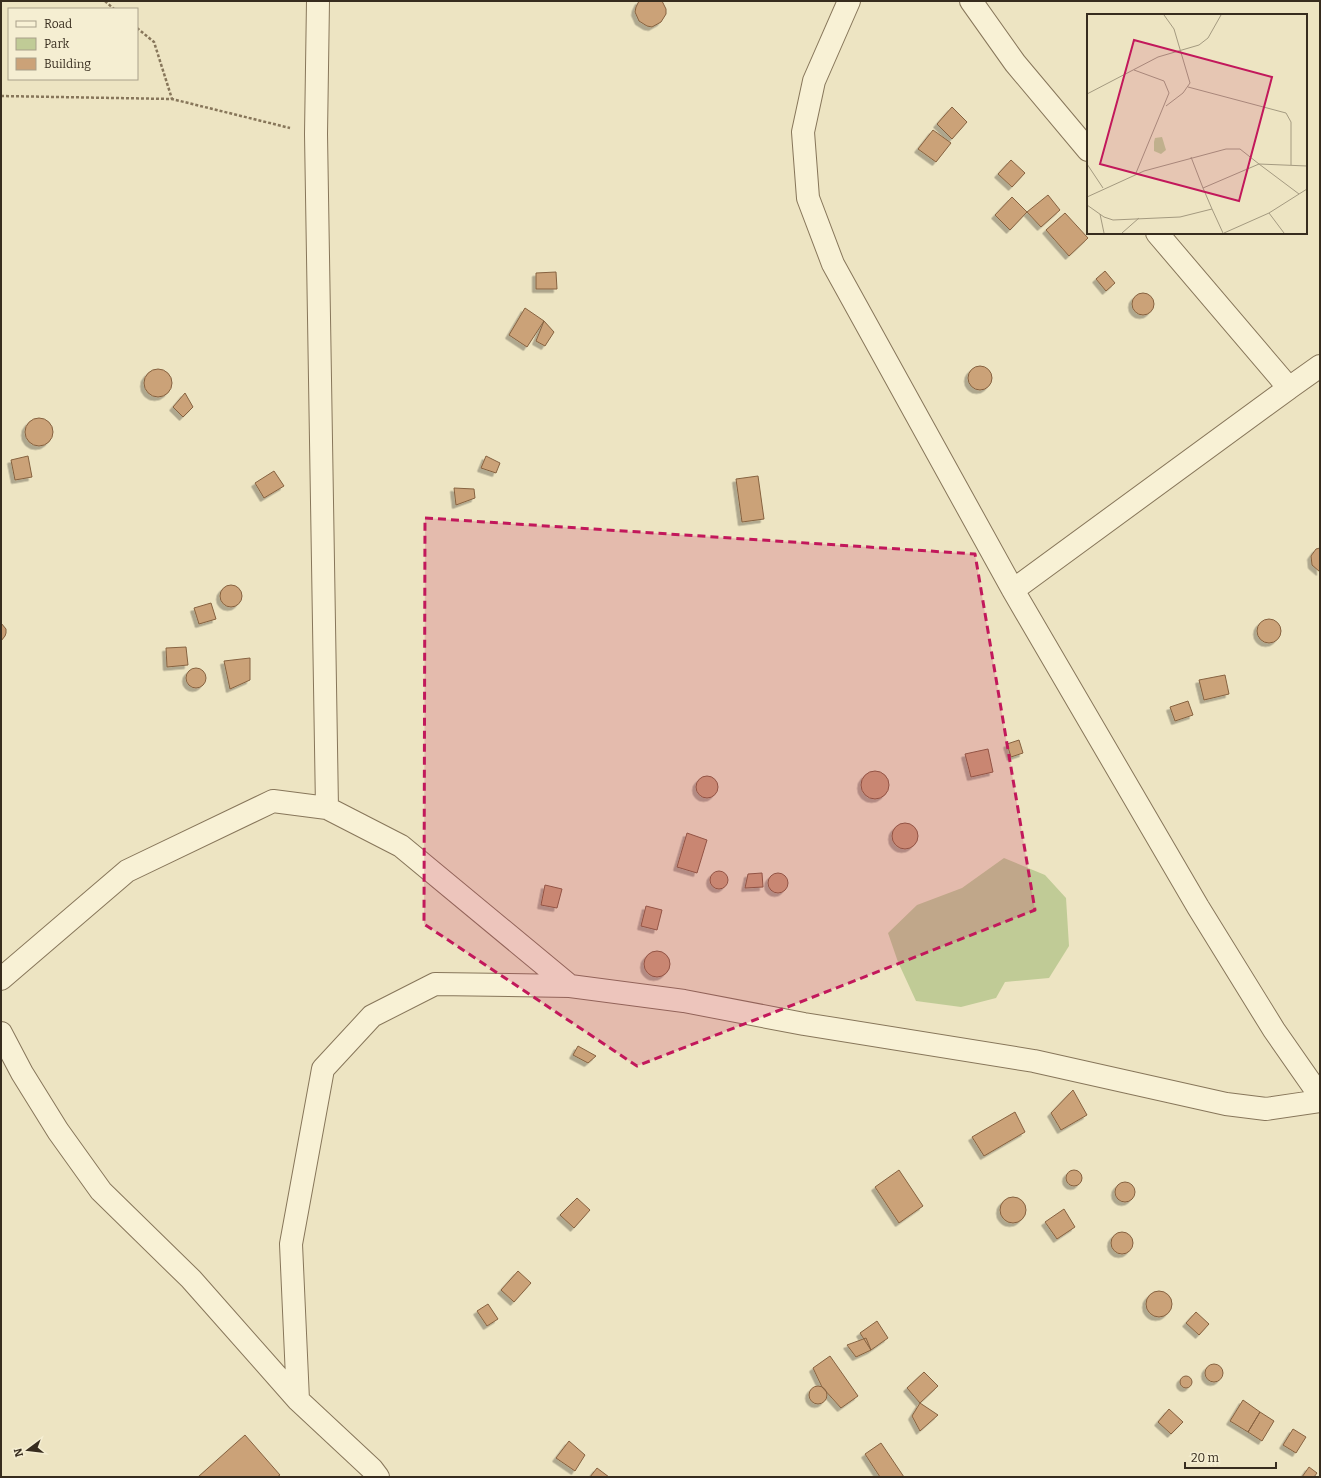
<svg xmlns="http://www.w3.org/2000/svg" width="1321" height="1478" font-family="Bitter,serif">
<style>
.green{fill:#c0cb96}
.building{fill:#cba278;stroke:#866240;filter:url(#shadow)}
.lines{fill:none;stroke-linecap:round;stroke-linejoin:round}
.street-casing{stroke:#87765a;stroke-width:24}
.path{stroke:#87765a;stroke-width:2.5;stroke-dasharray:3 2;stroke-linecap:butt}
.street{stroke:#f8f1d5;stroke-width:22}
.marked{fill:#c2185b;fill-opacity:0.2;stroke:#c2185b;stroke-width:3;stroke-dasharray:8 5;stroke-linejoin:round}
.inset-road{fill:none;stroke:#a49a80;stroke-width:1}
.view{fill:#c2185b;fill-opacity:0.15;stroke:#c2185b;stroke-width:2}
.inset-edge{fill:none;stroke:#372c1e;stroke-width:2}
</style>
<defs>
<filter id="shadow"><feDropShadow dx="-3.5" dy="3.5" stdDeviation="0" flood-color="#0004"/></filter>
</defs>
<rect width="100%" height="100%" fill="#ede4c2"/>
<path class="green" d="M1004,858L1045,875L1066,898L1069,946L1049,978L1005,982L996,998L961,1007L916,1001L898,962L888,933L917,905L962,888Z"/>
<path class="building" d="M639,1H662L666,9V14L661,22L652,27L647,26L639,21L635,12L636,7Z
M952,107L967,122L952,139L937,124Z
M933,130L951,143L936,162L918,149Z
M1011,160L1025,173L1012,187L998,174Z
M1048,195L1060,210L1041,227L1027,212Z
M1012,197L1027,212L1010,230L995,215Z
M1065,213L1088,238L1069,256L1046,230Z
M1105,271L1115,283L1106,291L1096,279Z
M556,272L557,289H536V273Z
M1132 304a11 11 0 1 1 22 0a11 11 0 1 1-22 0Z
M525,308L544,321L527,347L509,335Z
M544,321L554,332L545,346L536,341Z
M968 378a12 12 0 1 1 24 0a12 12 0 1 1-24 0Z
M144 383a14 14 0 1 1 28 0a14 14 0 1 1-28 0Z
M185,393L193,407L183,417L173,407Z
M25 432a14 14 0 1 1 28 0a14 14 0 1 1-28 0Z
M28,456L32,477L15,480L11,460Z
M486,456L500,463L496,473L481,468Z
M274,471L284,486L264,498L255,483Z
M758,476L764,519L742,522L736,479Z
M454,488L474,489L475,498L456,505Z
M1320,548V572L1312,565L1311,556L1316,549Z
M220 596a11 11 0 1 1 22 0a11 11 0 1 1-22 0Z
M211,603L216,619L199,624L194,608Z
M1257 631a12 12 0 1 1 24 0a12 12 0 1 1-24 0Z
M1,623L6,629V633L5,636L1,641Z
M186,647L188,665L167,667L166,648Z
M250,658V680L230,689L224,661Z
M186 678a10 10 0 1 1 20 0a10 10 0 1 1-20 0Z
M1225,675L1229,694L1204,700L1199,680Z
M1188,701L1193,715L1175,721L1170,707Z
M1019,740L1023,753L1011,757L1007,744Z
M988,749L993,772L971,777L965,754Z
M861 785a14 14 0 1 1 28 0a14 14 0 1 1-28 0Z
M696 787a11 11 0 1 1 22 0a11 11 0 1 1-22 0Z
M892 836a13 13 0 1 1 26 0a13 13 0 1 1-26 0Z
M687,833L707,840L697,873L677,867Z
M710 880a9 9 0 1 1 18 0a9 9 0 1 1-18 0Z
M762,873L763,887L745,888L748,874Z
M768 883a10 10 0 1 1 20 0a10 10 0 1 1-20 0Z
M545,885L562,889L557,908L541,905Z
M646,906L662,910L657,930L641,926Z
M644 964a13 13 0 1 1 26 0a13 13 0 1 1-26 0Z
M578,1046L596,1056L588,1063L573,1055Z
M1073,1090L1087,1115L1061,1130L1051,1113Z
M1015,1112L1025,1132L984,1156L972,1137Z
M899,1170L923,1206L899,1223L875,1187Z
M1066 1178a8 8 0 1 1 16 0a8 8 0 1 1-16 0Z
M1115 1192a10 10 0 1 1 20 0a10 10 0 1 1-20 0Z
M1000 1210a13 13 0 1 1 26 0a13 13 0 1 1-26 0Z
M577,1198L590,1210L574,1228L560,1215Z
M1064,1209L1075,1227L1057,1239L1045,1222Z
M1111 1243a11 11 0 1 1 22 0a11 11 0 1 1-22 0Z
M518,1271L531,1283L514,1302L501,1290Z
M1146 1304a13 13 0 1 1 26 0a13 13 0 1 1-26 0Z
M488,1304L498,1319L487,1326L477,1311Z
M1196,1312L1209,1324L1199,1335L1186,1323Z
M877,1321L888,1338L871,1350L860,1333Z
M866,1338L871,1350L856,1357L847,1345Z
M830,1356L858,1396L841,1408L822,1387L813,1368Z
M1205 1373a9 9 0 1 1 18 0a9 9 0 1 1-18 0Z
M924,1372L938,1386L920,1403L907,1388Z
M1180 1382a6 6 0 1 1 12 0a6 6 0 1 1-12 0Z
M809 1395a9 9 0 1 1 18 0a9 9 0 1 1-18 0Z
M1243,1400L1260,1412L1248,1432L1230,1421Z
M920,1403L938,1415L920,1431L912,1416Z
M1169,1409L1183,1422L1171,1434L1158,1422Z
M1260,1412L1274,1421L1262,1441L1248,1432Z
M1293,1429L1306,1437L1296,1453L1283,1445Z
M245,1435L280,1475L277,1477H198Z
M569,1441L585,1455L575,1471L556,1458Z
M881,1443L904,1477H880L865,1454Z
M1309,1467L1317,1473L1314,1477H1302Z
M597,1468L609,1477H590Z"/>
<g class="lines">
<g class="street-casing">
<path id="street" d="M318,1L316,134L327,808
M849,1L814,81L803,132L808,198L833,264L1013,590L1198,907L1274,1030L1320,1096
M971,1L1015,63L1088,150
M1157,233L1289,388L1320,366
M1013,590L1289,388
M1,979L127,871L273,801L327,808L401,846L570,986
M1,1033L22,1073L58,1131L101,1191L191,1279L298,1400L372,1469L378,1477
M298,1400L291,1244L323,1069L372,1016L435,984L570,986L684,1001L804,1024L1034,1061L1226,1104L1266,1109L1320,1101"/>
</g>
<path class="path" d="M105,1L114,9
M137,28L154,42L172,99
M1,96L172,99L290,128"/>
<use href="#street" class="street"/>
</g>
<path class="marked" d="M425,518L975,554L1035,910L637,1066L424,924Z"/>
<g transform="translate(1087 14)">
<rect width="220" height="220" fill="#ede4c2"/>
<path d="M75,123L79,136L74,140L67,137V128L68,124Z" fill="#c0cb96"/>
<path class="inset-road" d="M77,1L87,15L103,69L96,79L79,92M47,56L77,67L82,79L49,159M101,73L199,99L204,108V151M0,80L71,43L112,31L121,24L134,1M104,143L116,174M0,150L16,174M0,183L57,157L139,135H153L172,150L220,152M0,191L17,203L26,206L93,203L125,195L136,219M125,195L116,174L172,150L212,180M182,199L197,219M13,200L17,219M35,219L52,204M137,219L182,199L220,175"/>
<path class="view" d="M47,26L185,63L152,187L13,150Z"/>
<rect width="220" height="220" class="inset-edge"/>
</g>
<rect width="1321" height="1478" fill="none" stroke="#372c1e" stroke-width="4"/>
<rect x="8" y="8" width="130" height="72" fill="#f5eed2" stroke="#a9a08a"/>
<rect x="16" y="21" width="20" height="6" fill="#f8f1d5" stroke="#a9a08a"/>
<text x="44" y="28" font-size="12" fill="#372c1e">Road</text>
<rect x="16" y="38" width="20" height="12" fill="#c0cb96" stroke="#a9a08a"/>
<text x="44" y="48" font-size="12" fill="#372c1e">Park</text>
<rect x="16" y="58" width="20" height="12" fill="#cba278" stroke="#a9a08a"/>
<text x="44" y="68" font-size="12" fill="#372c1e">Building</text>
<g transform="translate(28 1450) rotate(255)" stroke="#f5eed2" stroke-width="3" paint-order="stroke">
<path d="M0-3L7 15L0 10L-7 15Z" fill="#372c1e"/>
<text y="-6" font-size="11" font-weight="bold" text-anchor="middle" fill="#372c1e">N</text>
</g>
<path d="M1185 1462v6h91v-6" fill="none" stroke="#372c1e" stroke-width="2"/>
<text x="1191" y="1462" font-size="12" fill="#372c1e" stroke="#f5eed2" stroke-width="3" paint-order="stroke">20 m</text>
</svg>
